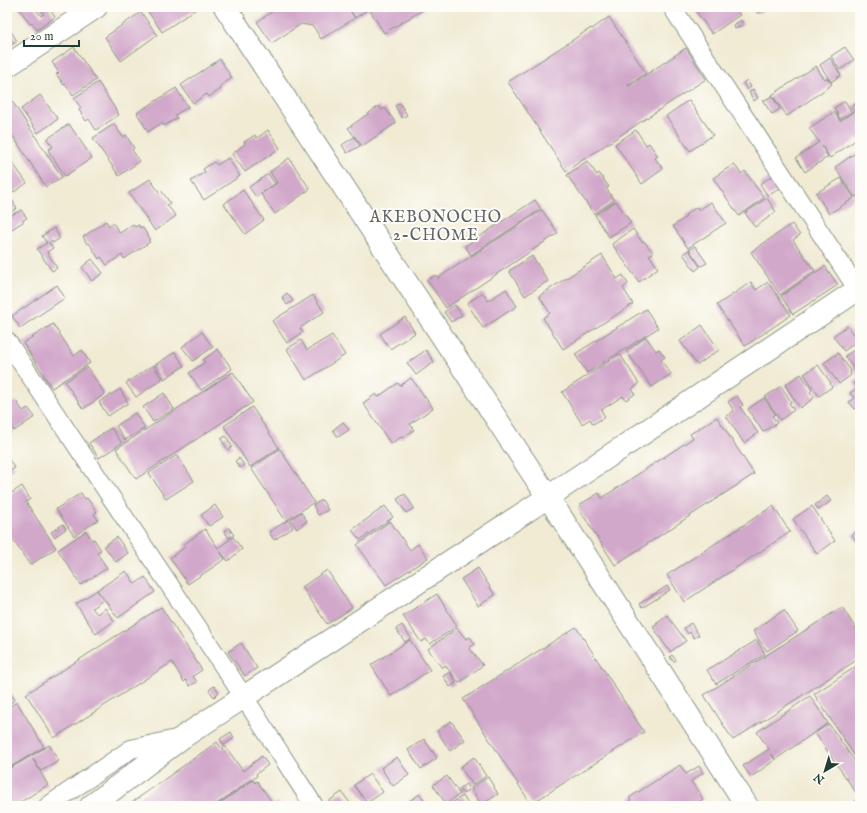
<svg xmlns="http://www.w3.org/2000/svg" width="867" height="813" font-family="'IM FELL English',serif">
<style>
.building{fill:#d1a7ca}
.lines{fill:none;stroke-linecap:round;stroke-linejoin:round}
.street-casing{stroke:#889484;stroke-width:20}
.secondary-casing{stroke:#889484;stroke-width:24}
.street{stroke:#fff;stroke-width:18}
.secondary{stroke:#fff;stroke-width:22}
.labels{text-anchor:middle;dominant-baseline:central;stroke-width:4;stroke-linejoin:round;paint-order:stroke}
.neighbourhood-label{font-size:16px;letter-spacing:1px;fill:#5d6268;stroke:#fdfcf7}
</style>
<rect width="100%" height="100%" fill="#fdfcf7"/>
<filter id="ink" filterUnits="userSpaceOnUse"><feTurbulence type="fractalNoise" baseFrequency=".025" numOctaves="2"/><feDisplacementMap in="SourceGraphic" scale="8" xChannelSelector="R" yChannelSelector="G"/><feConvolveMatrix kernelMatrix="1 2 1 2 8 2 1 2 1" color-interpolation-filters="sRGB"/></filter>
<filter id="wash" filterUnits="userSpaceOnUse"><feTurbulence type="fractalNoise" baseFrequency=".012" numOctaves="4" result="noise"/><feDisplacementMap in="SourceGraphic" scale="16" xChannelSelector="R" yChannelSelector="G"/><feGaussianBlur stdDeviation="0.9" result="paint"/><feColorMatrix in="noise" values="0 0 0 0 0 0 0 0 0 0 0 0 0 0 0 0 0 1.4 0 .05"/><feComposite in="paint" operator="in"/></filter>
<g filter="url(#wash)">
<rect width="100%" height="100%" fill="#f1ebd4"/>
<g id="blocks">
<path class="building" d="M18,7H34L41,16L44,14L39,7H48L55,17L37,30L32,23L30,24Z
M151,7H199L162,32L147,10Z
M279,7H347L355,18L321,39L313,26L301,24L272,43L257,22Z
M348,7H428L384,33L369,9L355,18Z
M693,7H734L740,15L712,34Z
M753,7H769L758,14Z
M141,12L157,35L121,61L105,37Z
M609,17L646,73L628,85L629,86L686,48L706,79L566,171L508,82L591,28L592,29Z
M741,20L743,25L735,29L733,25Z
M7,25L17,41L7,48Z
M74,47L96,80L73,95L65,84L64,85L56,74L59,73L52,62Z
M845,47L854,60L840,70L831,56Z
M830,58L841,75L831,82L820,65Z
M220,59L232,78L220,86L221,89L209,97L207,94L193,103L181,85Z
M816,66L824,79L827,78L832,84L820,93L787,116L772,95Z
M747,80L751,87L747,90L743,83Z
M98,82L119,115L96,130L89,119L86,121L79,110L81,108L74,98Z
M176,88L188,107L175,115L177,118L164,126L162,123L148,132L137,113Z
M753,89L758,98L754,101L749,92Z
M40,95L58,119L38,133L21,109Z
M772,96L780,109L772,114L763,101Z
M689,100L713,135L690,151L666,116Z
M12,101L62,177L46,187L7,127V104Z
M845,101L852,112L840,119L834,108Z
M858,102L860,104V137L830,158L822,146L828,157L805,172L796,158L819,142L809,128L834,112L840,121L854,111L851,107Z
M400,103L407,115L402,118L395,106Z
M379,106L382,110L385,108L396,123L362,146L348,128Z
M69,124L92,158L65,176L48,150L53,147L47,139Z
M114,124L123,137L126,135L134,148L132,150L140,161L119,176L93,138Z
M268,130L280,148L245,172L232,154L245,144L244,142L255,135L257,138Z
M636,130L646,145L649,143L658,156L655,158L663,169L642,184L615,144Z
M354,137L360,146L347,153L342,145Z
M857,152L860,157V194L855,197L835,167Z
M9,158L27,183L14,192L7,182V159Z
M228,158L240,176L204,200L191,181L205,172L203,169L214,162L217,165Z
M289,158L310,189L275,214L261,194L277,183L270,172Z
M587,161L597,175L599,173L609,187L606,188L614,200L594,214L567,175Z
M734,164L741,174L745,171L764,198L739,216L713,178Z
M268,174L275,184L256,197L249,187Z
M772,176L780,188L768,196L760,184Z
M841,178L854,198L829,214L816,193Z
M150,179L159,192L161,190L170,203L167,205L176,216L155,231L129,193Z
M243,190L264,220L245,234L224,204Z
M767,198L776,212L755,227L745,213Z
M12,200L17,208L7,214V203Z
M535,200L541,209L471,255L465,246Z
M616,201L631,223L609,237L595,215Z
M711,202L726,223L688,248L673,226L686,217L685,215L697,207L699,210Z
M21,210L27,218L23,220V222L7,232V218L17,212V213Z
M542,210L558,233L446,308L427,280L436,275L438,278Z
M106,221L109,226L113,223L120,233L133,224L135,227L139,225L140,228L142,227L150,239L148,240L150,242L124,259L122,255L107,265L101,257L99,259L89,243L87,244L83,237Z
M792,224L800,235L793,240L815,271L780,295L751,252Z
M54,228L59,236H58L60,238L53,243L52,241L49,243L53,248L47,252L57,268L52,271L37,249L47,243L42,236Z
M633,229L642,242L644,241L653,253L649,255L658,268L639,282L612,244Z
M695,246L707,263L701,266L689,250Z
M689,250L700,267L695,271L683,254Z
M602,255L617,279L623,275L628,284L623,288L633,304L563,349L543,318L550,313L539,296Z
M532,256L548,281L525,296L509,271Z
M92,259L103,273L92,281L82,267Z
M825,266L838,285L793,314L781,296Z
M751,282L756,290L768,282L791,315L745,346L717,305Z
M57,285L65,298L20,328L12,316Z
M506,289L517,306L483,328L467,303L483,293L488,301Z
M287,293L293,301L287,305L282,297Z
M313,295L324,312L300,328L303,332L287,343L272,321Z
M455,305L462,315L451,322L444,312Z
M646,309L658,328L587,373L575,354Z
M405,317L415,333L390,349L380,334Z
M53,324L74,356L82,350L90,363L52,388L23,343Z
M702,325L719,350L697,365L680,341Z
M847,326L858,341L844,351L833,336Z
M202,332L213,347L193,361L182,347Z
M332,335L345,355L306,380L287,349L301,340L307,350Z
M646,337L656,351L659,349L665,357L661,360L671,374L652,387L626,351Z
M860,346V408L859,406L855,409L849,402L854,398L850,393L857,388L853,383L860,378L845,356Z
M218,349L232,369L201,390L189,373L205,362L203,360Z
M426,350L434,362L416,375L407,363Z
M175,352L184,366L164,379L155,365Z
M838,353L851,371L850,372L851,375L839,384L824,363Z
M620,354L639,384L632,389L635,394L626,400L623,396L601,410L605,417L593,424L590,419L582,424L562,392Z
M153,365L162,379L136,397L126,383Z
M818,365L831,383L830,384L832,387L819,396L804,374Z
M87,367L105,394L83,409L65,382Z
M233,372L253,402L136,479L116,449Z
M801,374L812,390L810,392L814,398L800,408L785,385Z
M411,378L433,408L410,424L414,430L402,438L401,437L391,444L363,403L376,394L378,397L398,383L400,386Z
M781,386L791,402L789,403L794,410L780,420L765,397Z
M120,389L128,403L108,416L99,402Z
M164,393L174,409L153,422L143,407Z
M737,396L743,405L740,407L758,433L744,443L726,416L734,411L728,402Z
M764,398L775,414L772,416L777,423L763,432L748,409Z
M16,401L23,411L28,408L35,417L14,431L7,420V407Z
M252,407L279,448L250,467L224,426Z
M135,413L145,428L125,440L116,426Z
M717,417L754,474L615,565L579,509L581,504L599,493L602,498L693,438L690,434Z
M343,422L349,430L338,437L333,430Z
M7,426L11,433L7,435Z
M111,428L122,443L99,458L89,443Z
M226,436L232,447L228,450L221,439Z
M280,449L314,502L286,521L251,468Z
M177,455L194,481L166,499L149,473Z
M7,457L15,468L7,473Z
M239,458L244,465L240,468L235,461Z
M22,486L30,499L26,502L56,548L30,565L7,531V496Z
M81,493L85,499L87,498L97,512L94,514L98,520L74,536L56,509Z
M405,494L414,508L406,513L397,499Z
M827,496L831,501L819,510L815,505Z
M322,500L328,510L318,515L313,505Z
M215,505L223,517L209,526L201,515Z
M385,506L393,517L360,540L352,530Z
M773,506L790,532L684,602L667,575Z
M812,506L835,541L817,554L793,519Z
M301,512L307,521L297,529L290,520Z
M288,520L293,528L274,540L269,532Z
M390,521L410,550L418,544L428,558L386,585L357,545Z
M63,524L66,529L54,537L51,532Z
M229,528L234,535L229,538L224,531Z
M205,529L218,548L233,537L242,549L228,561L219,550L225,559L188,584L170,558L185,547L183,545Z
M860,529V547L852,535Z
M86,531L92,540L94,539L101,550L97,553L107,568L81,585L58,550Z
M117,537L128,553L116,562L104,546Z
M478,568L495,595L478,606L461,579Z
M327,570L352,608L327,624L302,587Z
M126,571L135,584L145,577L155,592L118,618L97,590Z
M667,586L670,590L642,608L639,604Z
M97,590L103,600L92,608L97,614L105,608L114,621L96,634L76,604Z
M437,594L457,626L430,644L426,639L421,642L403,616Z
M161,607L202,670L193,676L197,682L190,686L186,680L184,682L172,662L54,738L26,694Z
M842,607L860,635V658L733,740L704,695Z
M784,610L798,631L767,651L753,631Z
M667,615L686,641L670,652L653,627L658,624L656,623Z
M691,623L699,635L694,638L690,632L688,634L684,628Z
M402,625L411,638L405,642L396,629Z
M576,627L644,732L531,804L463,699Z
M457,628L466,639L470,637L475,644L469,648L483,665L459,683L445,665L442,668L428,649Z
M410,640L430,670L391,696L371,665Z
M757,640L765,654L716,684L707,670Z
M241,643L257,668L245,676L228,652Z
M672,655L676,660L674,662L670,657Z
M860,664V764L814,694Z
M450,672L456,683L450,687L443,676Z
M214,686L219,692L214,697L209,690Z
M7,688L15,700L7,705Z
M810,696L828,723L776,759L771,754L775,760L751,777L743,766L769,749L757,732Z
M17,702L44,747L7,769V708Z
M451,721L465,740L450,751L437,731Z
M829,724L860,769V792L857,794L815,733Z
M231,732L234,738L224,745L220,739Z
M424,739L437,758L421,769L408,750Z
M217,742L222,749L225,746L243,771L262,756L268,765L256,774L257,776L214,806H127Z
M49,745L59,761L41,771L33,759L48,785L14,806H7V770Z
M397,757L409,775L393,786L381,768Z
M474,757L486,776L473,785L460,767Z
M680,765L686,774L699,766L703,773L691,781L703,799L693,806H622L631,800L629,798Z
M370,774L383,792L367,803L354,785Z
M447,776L460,794L446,804L433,785Z
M488,777L498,794L481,805L471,788Z
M253,780L255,783L257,781L274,805L278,802L281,806H216Z
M466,784L469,789L463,794L459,789Z
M342,792L352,806H328L326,803Z
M420,794L428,806H408L406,803Z
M463,796L469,806H446Z
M860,798V806H848Z"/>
</g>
</g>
<g filter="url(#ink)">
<use href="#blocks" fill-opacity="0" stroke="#889484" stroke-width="1"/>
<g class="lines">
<g class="street-casing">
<path id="street" d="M672,7L860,293
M7,341L244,697L314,806
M48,806L131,749L181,738"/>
</g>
<g class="secondary-casing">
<path id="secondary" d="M225,7L548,497L747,806
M7,66L96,7
M91,806L183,737L548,497L860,288"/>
</g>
<use href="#street" class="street"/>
<use href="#secondary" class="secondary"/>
</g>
</g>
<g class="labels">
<g class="neighbourhood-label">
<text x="436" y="218">AKEBONOCHO<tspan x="436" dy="18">2-CHOME</tspan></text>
</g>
</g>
<rect width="867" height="813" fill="none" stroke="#fdfcf7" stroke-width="24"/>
<g transform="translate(825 771) rotate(218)" stroke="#fdfcf7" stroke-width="3" paint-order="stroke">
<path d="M0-3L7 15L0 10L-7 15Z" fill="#1f3d34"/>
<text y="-6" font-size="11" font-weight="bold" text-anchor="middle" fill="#1f3d34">N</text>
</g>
<path d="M24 40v6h55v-6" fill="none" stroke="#1f3d34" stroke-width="2"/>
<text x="30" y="40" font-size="12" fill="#1f3d34" stroke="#fdfcf7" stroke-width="3" paint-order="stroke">20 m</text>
</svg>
